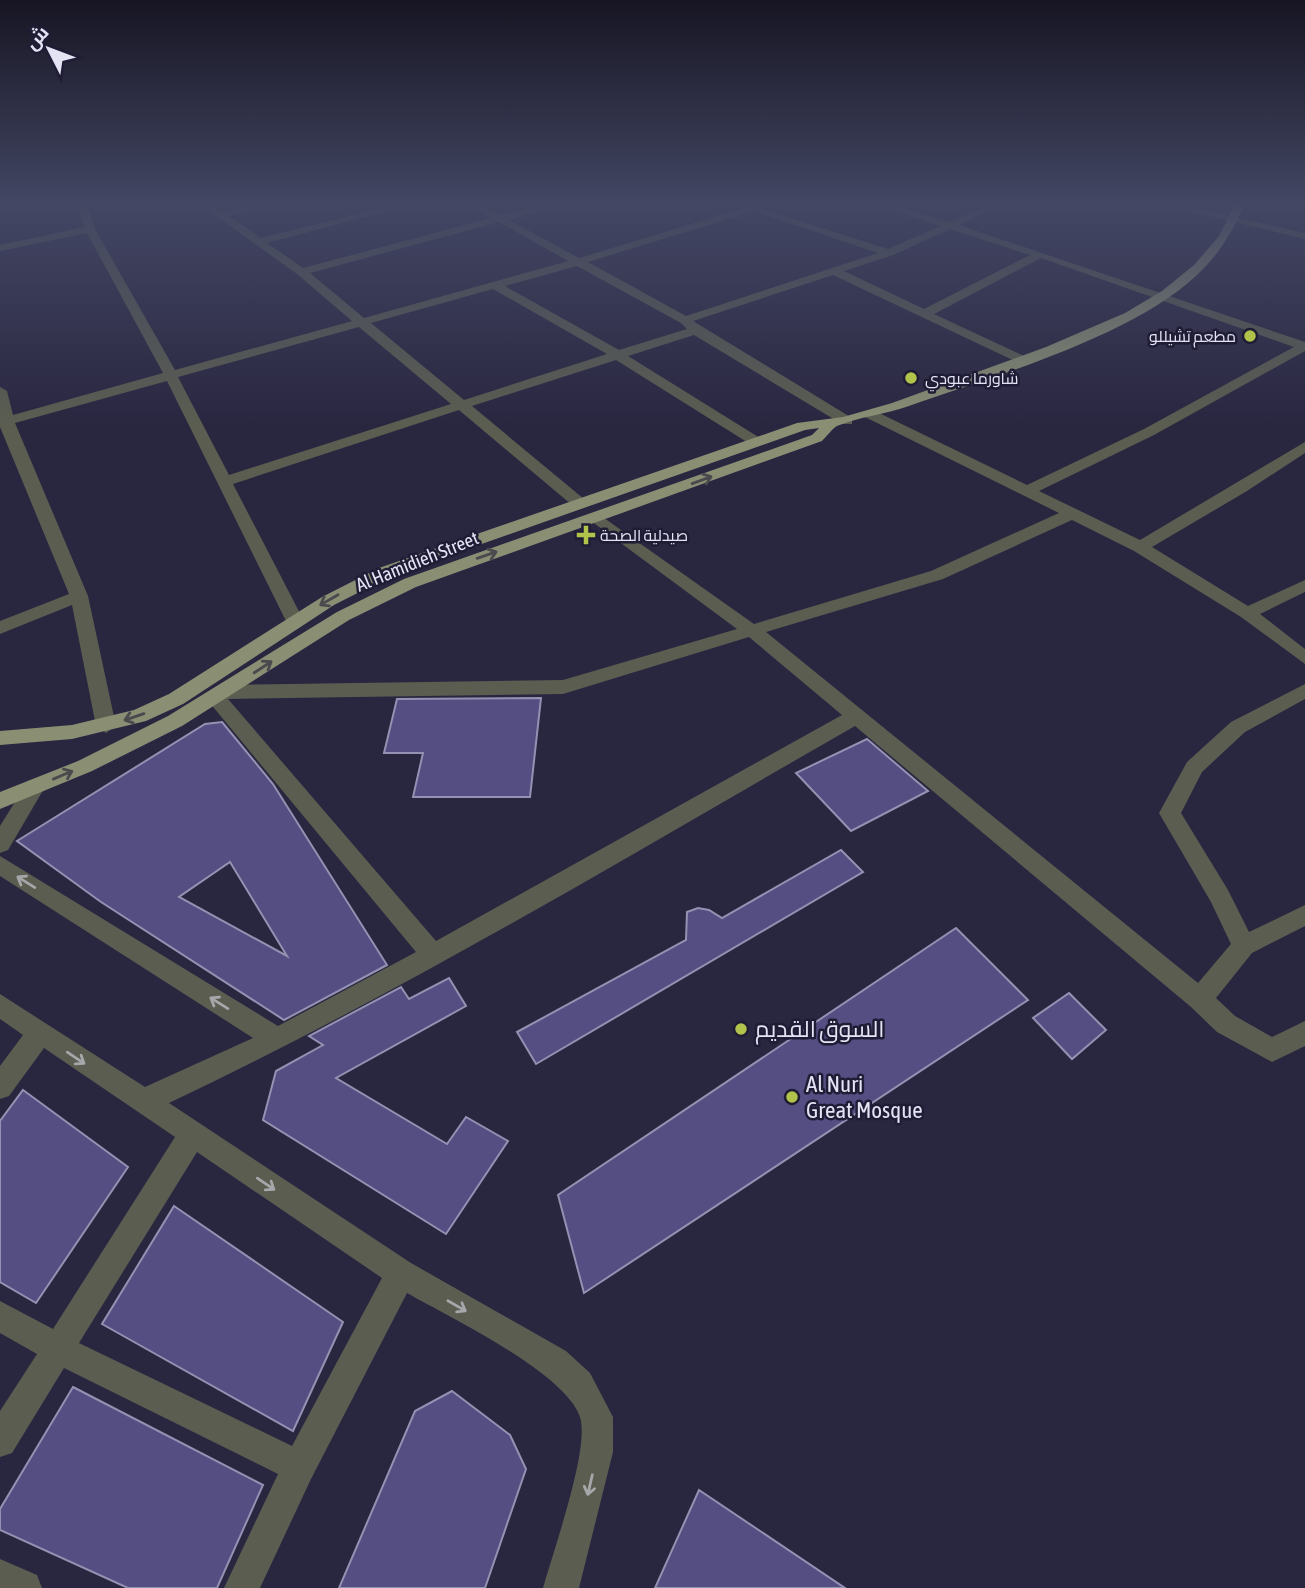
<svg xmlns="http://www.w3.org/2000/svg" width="1305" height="1588" font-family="'Asap Condensed',Cairo,sans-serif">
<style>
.building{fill:#544e82;stroke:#9492b2;stroke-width:2;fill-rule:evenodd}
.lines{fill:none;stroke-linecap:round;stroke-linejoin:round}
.minor{fill:#5a5d50;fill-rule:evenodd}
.major{fill:#8a8f74;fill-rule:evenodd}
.oneway{stroke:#4a4a4e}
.oneway2{stroke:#a6a7aa}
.poi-dot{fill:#b2c34b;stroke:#1f1c35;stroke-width:2.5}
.labels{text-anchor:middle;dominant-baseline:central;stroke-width:5;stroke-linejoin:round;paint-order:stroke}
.far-poi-label{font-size:16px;fill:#e4e3f4;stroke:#1f1c35;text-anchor:start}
.street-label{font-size:19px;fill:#e4e3f4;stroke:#1f1c35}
.near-poi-label{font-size:23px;fill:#e4e3f4;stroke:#1f1c35;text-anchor:start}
</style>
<rect width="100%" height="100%" fill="#292640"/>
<path class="building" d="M541,698L530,797H413L423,753H384L397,699Z
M222,722L273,784L387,965L284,1020L101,902L17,841L205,724ZM230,862L287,956L179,897Z
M867,739L928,791L851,831L796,773Z
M841,850L863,872L536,1064L517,1032L686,940L687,912L698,908L709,910L722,918Z
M956,928L1028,1000L584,1293L558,1195Z
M449,978L466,1006L336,1078L447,1144L466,1117L508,1141L446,1234L263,1120L276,1071L323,1045L309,1036L401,987L409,999Z
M1069,993L1106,1030L1072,1059L1033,1018Z
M23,1090L128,1167L36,1303L0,1282V1121Z
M174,1206L343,1322L293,1431L102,1324Z
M73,1387L263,1485L217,1588H128L0,1530V1509Z
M452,1391L510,1435L526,1469L485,1588H339L415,1411Z
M699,1490L845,1588H655Z"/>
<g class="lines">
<path class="minor" d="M77,202H87L95,229L175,370L352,321L297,274L197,202H208L222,212L268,202H286L229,216L261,238L406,202H422L267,243L303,268L491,218L464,202H476L501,215L552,202H568L509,220L579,258L744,208L738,204L740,202L888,249L940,226L869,202H884L949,222L993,202H1006L959,225L1305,342V351L1154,435L1039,491L1140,540L1305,442V453L1247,491L1152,547L1248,606L1305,580V592L1260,614L1305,649V664L1241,617L1134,551L1072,520L943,579L766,632L1198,983L1231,944L1211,902L1159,813L1187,762L1231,722L1305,684V699L1245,732L1202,772L1181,813L1228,890L1249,932L1305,905V926L1252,953L1216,998L1235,1016L1272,1037L1305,1021V1046L1272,1062L1217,1032L1191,1007L855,726C628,856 405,991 169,1103L411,1263L566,1351L590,1373L613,1417V1452L579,1588H543C554,1549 587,1456 581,1421C573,1376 447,1316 407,1293L311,1479L260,1588H224L278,1474L64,1368L12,1453L0,1457V1411L37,1354L0,1333V1301L53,1329L175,1137L44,1048L9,1096L0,1099V1066L23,1035L0,1019V994L145,1087L253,1038L0,876V856L278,1026L416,952L209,702L206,697L224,685L563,680L737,629L591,521L589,518L597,513L754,624L931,571L1059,513L865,417V411H875L1027,485L1144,429L1294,347L1041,258L934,314L1026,357V363L1021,364L833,275L693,321L852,418V424H842L694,335L628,356L760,438V444H750L616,360L472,406L584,499V505H572L459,410L233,484L304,621L295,627L286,621L167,381L15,423L88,596L116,726L106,733L96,726L72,605L0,634V621L69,594L0,427V387L7,391L13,415L163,373L87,233L0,251V245L84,227ZM754,211L878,253L686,316L588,262ZM499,222L568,261L364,318L310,273ZM950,229L1030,255L924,309L844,271L893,255ZM577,266L681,323L687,329L619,350L505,286ZM493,289L607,354L464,400L371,323ZM359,327L451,404L229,475L178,377ZM749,637L842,715L436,941L228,699L563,694ZM197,1152L382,1278L292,1446L79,1343Z
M1150,202H1167L1305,233V239Z
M35,779L42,781L45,787L8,850L0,853V826L28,781Z
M0,1559L37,1575L42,1588H0Z"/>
<path class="major" d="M1236,202H1246C1234,227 1223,249 1203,269C1141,334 995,376 909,406C887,414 858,417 837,426C832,429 826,437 822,441L416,587L349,620L182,726L92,771L0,809V792L78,761L168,716L337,612L404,579L812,435L819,428L805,430L391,576L334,605L183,704L146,721L72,739L0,745V731L72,725L134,710L169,694L322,597L379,568L797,423L843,417L892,403L1046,347L1125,313L1162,291L1194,265L1219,236Z"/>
</g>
<defs><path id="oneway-shaft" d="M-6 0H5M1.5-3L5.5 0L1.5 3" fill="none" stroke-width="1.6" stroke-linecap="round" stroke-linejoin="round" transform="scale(1.75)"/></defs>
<g class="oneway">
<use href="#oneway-shaft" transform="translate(702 480) rotate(-20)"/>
<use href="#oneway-shaft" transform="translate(487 555) rotate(-19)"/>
<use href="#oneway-shaft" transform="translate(329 600) rotate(150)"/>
<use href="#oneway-shaft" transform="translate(263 667) rotate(-33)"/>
<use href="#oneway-shaft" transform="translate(134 717) rotate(161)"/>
<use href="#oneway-shaft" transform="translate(63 775) rotate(-23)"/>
</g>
<g class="oneway2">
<use href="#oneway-shaft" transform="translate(26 882) rotate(-148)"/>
<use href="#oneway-shaft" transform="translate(219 1003) rotate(-148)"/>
<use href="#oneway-shaft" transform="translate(76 1058) rotate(34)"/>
<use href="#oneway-shaft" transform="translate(266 1184) rotate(34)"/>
<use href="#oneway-shaft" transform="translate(457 1306) rotate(30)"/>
<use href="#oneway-shaft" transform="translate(590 1485) rotate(103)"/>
</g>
<linearGradient id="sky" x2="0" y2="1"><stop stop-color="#171523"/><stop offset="0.48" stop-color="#434764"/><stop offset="1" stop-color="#434764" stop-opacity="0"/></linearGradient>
<rect width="1305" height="424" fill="url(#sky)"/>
<g class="poi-dot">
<circle cx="1250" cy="336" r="7"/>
<circle cx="911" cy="378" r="7"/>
<path d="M582.5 524.5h7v7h7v7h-7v7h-7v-7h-7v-7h7z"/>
<circle cx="741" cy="1029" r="7"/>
<circle cx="792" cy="1097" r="7"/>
</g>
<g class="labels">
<g class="far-poi-label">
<text x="1236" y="336" text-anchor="end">مطعم تشيللو</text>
<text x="925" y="378">شاورما عبودي</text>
<text x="600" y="535">صيدلية الصحة</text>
</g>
<g class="street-label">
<text transform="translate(417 561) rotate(-22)">Al Hamidieh Street</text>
</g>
<g class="near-poi-label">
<text x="755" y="1029">السوق القديم</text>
<text x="806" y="1084">Al Nuri<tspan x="806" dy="26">Great Mosque</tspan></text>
</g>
</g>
<g transform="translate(49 49) rotate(312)" stroke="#1f1c35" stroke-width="5" paint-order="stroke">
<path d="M0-5L12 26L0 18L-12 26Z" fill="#e4e3f4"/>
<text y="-10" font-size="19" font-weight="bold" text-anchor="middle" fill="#e4e3f4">ش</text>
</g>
</svg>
